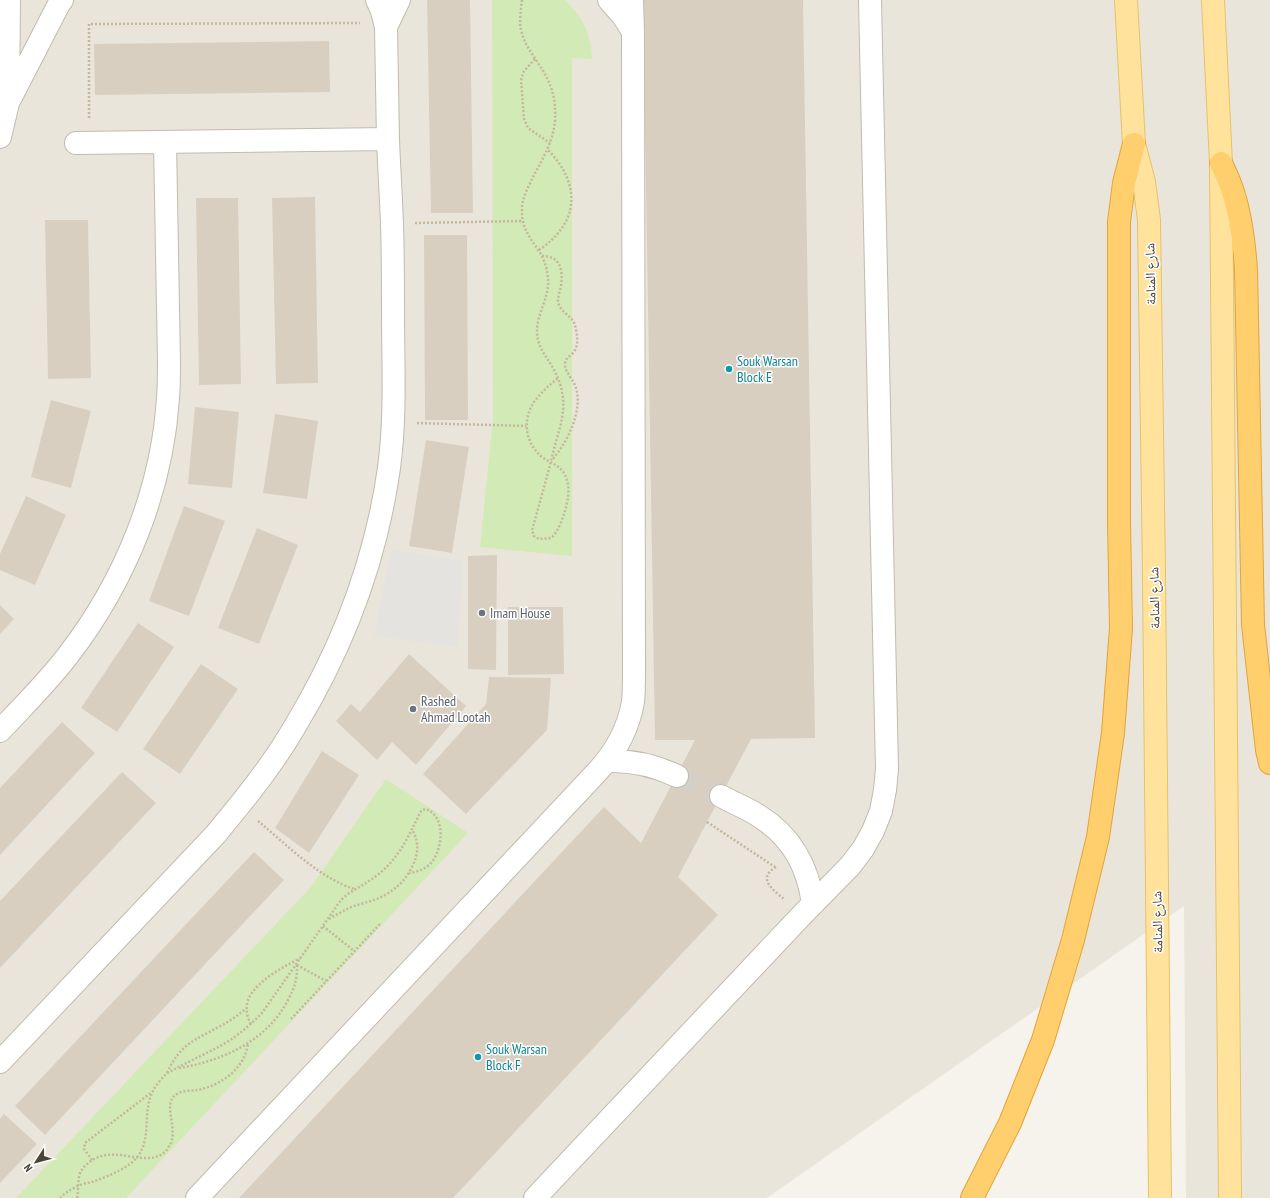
<svg xmlns="http://www.w3.org/2000/svg" width="1270" height="1198" font-family="'PT Sans Narrow','Noto Naskh Arabic',sans-serif">
<style>
.residential{fill:#eae5da}
.green{fill:#d2eab5}
.parking{fill:#e5e3e0}
.building{fill:#d8cfc1}
.lines{fill:none;stroke-linecap:round;stroke-linejoin:round}
.minor-tunnel{stroke:#d4d0c8;stroke-width:22;stroke-dasharray:22 11;stroke-linecap:butt}
.minor-casing{stroke:#c2bbae;stroke-width:24}
.major-casing{stroke:#e6c16a;stroke-width:24}
.highway-casing{stroke:#e0a43c;stroke-width:24}
.path{stroke:#c4b79f;stroke-width:2.5;stroke-dasharray:2 2;stroke-linecap:butt}
.minor{stroke:#fff;stroke-width:22}
.major{stroke:#ffe39c;stroke-width:22}
.highway{stroke:#ffcf6e;stroke-width:22}
.culture-dot{fill:#0f9aa8;stroke:#fff;stroke-width:1.5}
.worship-dot{fill:#6b7280;stroke:#fff;stroke-width:1.5}
.labels{text-anchor:middle;dominant-baseline:central;stroke-width:3;stroke-linejoin:round;paint-order:stroke}
.street-label{font-size:14px;fill:#4b4439;stroke:#fff}
.culture-label{font-size:14px;fill:#0d838f;stroke:#fff;text-anchor:start}
.worship-label{font-size:14px;fill:#5b616d;stroke:#fff;text-anchor:start}
</style>
<rect width="100%" height="100%" fill="#f6f3ec"/>
<path class="residential" d="M0,0H1270V1198H1186L1184,906L767,1198H0Z"/>
<path class="green" d="M492,0H565C584,19 591,33 592,59L572,58V556L480,547L493,418Z
M386,779L468,833L126,1198H16L310,888Z"/>
<path class="parking" d="M391,549L463,561L458,647L374,636Z"/>
<path class="building" d="M427,0H470L473,213H431Z
M643,0H803L815,738L751,739L678,877L718,915L453,1198H239L604,807L641,843L695,740H655Z
M329,41L330,92L95,95L94,44Z
M315,197L318,383L276,384L272,198Z
M196,198H238L241,384L199,385Z
M45,220H88L91,378L48,379Z
M424,235H467L468,420H425Z
M51,400L91,411L71,488L31,477Z
M195,407L239,412L232,488L188,484Z
M275,414L318,421L307,499L263,493Z
M426,440L469,447L452,553L409,546Z
M26,496L66,515L35,585L0,570V554Z
M184,506L225,521L189,616L149,601Z
M257,528L298,545L259,644L218,628Z
M497,555L496,670L468,669V556Z
M0,605L14,619L0,634Z
M508,607H563L564,674L508,675Z
M138,623L174,647L117,732L81,708Z
M409,654L466,706L416,765L392,742L377,760L336,721L351,704L360,712Z
M201,664L238,689L180,774L143,749Z
M489,677L551,678L547,730L466,814L423,774L486,704Z
M62,722L95,753L0,855V788Z
M322,751L359,775L309,853L275,828Z
M122,772L156,803L0,968V901Z
M254,852L284,880L45,1135L15,1106Z
M4,1114L37,1144L0,1183V1119Z"/>
<g class="lines">
<path class="minor-tunnel" d="M677,776L721,796"/>
<g class="minor-casing">
<path id="minor" d="M609,0L623,16L633,32
M386,27L399,0
M10,99L59,4L62,0
M0,137L8,103L9,0
M76,143L388,139
M0,731C23,706 48,682 69,654C125,581 162,491 168,398C169,386 169,374 169,362L165,142
M607,761C633,760 654,765 677,776
M721,796C733,803 747,808 759,816C792,837 808,866 813,904
M0,1062L215,835C243,801 272,766 294,728C342,649 376,560 389,468C396,416 393,363 393,310C393,282 393,253 392,224C391,196 389,167 388,139C387,102 387,65 386,27L382,11L377,0
M197,1198L596,773C615,753 628,730 633,702C634,692 634,681 634,671L633,32L632,0
M535,1198L802,915L850,866L863,849L873,831L881,811L885,790L887,769L870,0"/>
</g>
<g class="major-casing">
<path id="major" d="M1126,0L1134,144L1144,182L1149,220L1154,574L1160,1198
M1213,0L1221,163L1230,1198"/>
</g>
<g class="highway-casing">
<path id="highway" d="M1221,163C1225,172 1229,180 1232,189C1241,215 1244,242 1246,269L1253,625L1267,750L1270,763
M972,1198L1010,1123L1043,1040L1073,940L1098,837L1113,733L1121,628L1119,522V222L1124,183L1134,144"/>
</g>
<path class="path" d="M522,0C521,10 519,20 521,30C525,48 539,62 547,78C552,88 555,99 555,110C557,134 545,155 534,175C529,186 522,197 522,209C521,227 529,236 538,250C544,258 547,268 548,278C550,297 537,313 537,331C537,349 548,357 555,372C558,378 561,385 562,392C566,410 560,428 555,445C548,474 540,502 532,530L534,536L539,539L551,538C558,532 562,520 565,511C568,500 571,486 565,475C560,465 550,463 542,457C525,443 522,420 534,402C541,393 549,385 558,378
M535,59L524,71L521,80L524,119L528,128L550,143
M89,118V24L360,23
M415,223L522,221
M539,250C579,223 582,185 548,150
M542,256C561,256 563,270 561,286C560,291 558,296 558,301C559,312 572,315 575,325C577,334 580,346 572,354C569,357 566,358 565,363C564,372 574,380 576,388C583,411 567,443 552,460
M417,423L526,426
M258,821C287,845 318,877 354,889
M707,822L775,867
M776,867C756,878 774,891 784,899
M329,919C336,915 343,911 351,907C357,905 364,903 371,901C389,895 404,884 412,867C419,853 419,842 412,829
M323,926L354,951
M297,965L326,981
M291,1019L380,924
M251,1024C247,1017 245,1009 248,1000C255,982 284,966 301,958
M179,1068C222,1061 267,1041 288,1000C295,986 297,981 297,965
M167,1073C181,1042 196,1040 224,1024C232,1020 239,1014 247,1008
M92,1160L84,1149L85,1143L152,1092
M60,1198C65,1193 71,1189 78,1186C82,1184 87,1183 92,1182C108,1176 128,1169 138,1156C152,1137 142,1112 153,1091C156,1085 161,1079 166,1074C186,1062 207,1054 227,1042C240,1034 251,1024 262,1013L341,900C351,890 365,885 376,876C399,859 408,837 420,813L422,810L426,809C447,817 443,852 429,865C423,870 416,872 409,873
M77,1198C79,1189 77,1179 81,1171C84,1166 89,1162 94,1159C118,1146 146,1168 165,1152C167,1151 168,1147 170,1145C179,1128 161,1103 177,1094C183,1090 191,1091 198,1090C221,1085 245,1069 248,1043"/>
<use href="#minor" class="minor"/>
<use href="#major" class="major"/>
<use href="#highway" class="highway"/>
</g>
<g class="culture-dot">
<circle cx="729" cy="369" r="4"/>
<circle cx="478" cy="1057" r="4"/>
</g>
<g class="worship-dot">
<circle cx="482" cy="613" r="4"/>
<circle cx="413" cy="709" r="4"/>
</g>
<g class="labels">
<g class="street-label">
<text transform="translate(1150 274) rotate(-91)">شارع المنامة</text>
<text transform="translate(1154 598) rotate(-91)">شارع المنامة</text>
<text transform="translate(1157 922) rotate(-91)">شارع المنامة</text>
</g>
<g class="culture-label">
<text x="737" y="361">Souk Warsan<tspan x="737" dy="16">Block E</tspan></text>
<text x="486" y="1049">Souk Warsan<tspan x="486" dy="16">Block F</tspan></text>
</g>
<g class="worship-label">
<text x="490" y="613">Imam House</text>
<text x="421" y="701">Rashed<tspan x="421" dy="16">Ahmad Lootah</tspan></text>
</g>
</g>
<g transform="translate(36 1162) rotate(234)" stroke="#ffffff" stroke-width="3" paint-order="stroke">
<path d="M0-3L7 15L0 10L-7 15Z" fill="#4b4439"/>
<text y="-6" font-size="11" font-weight="bold" text-anchor="middle" fill="#4b4439">N</text>
</g>
</svg>
